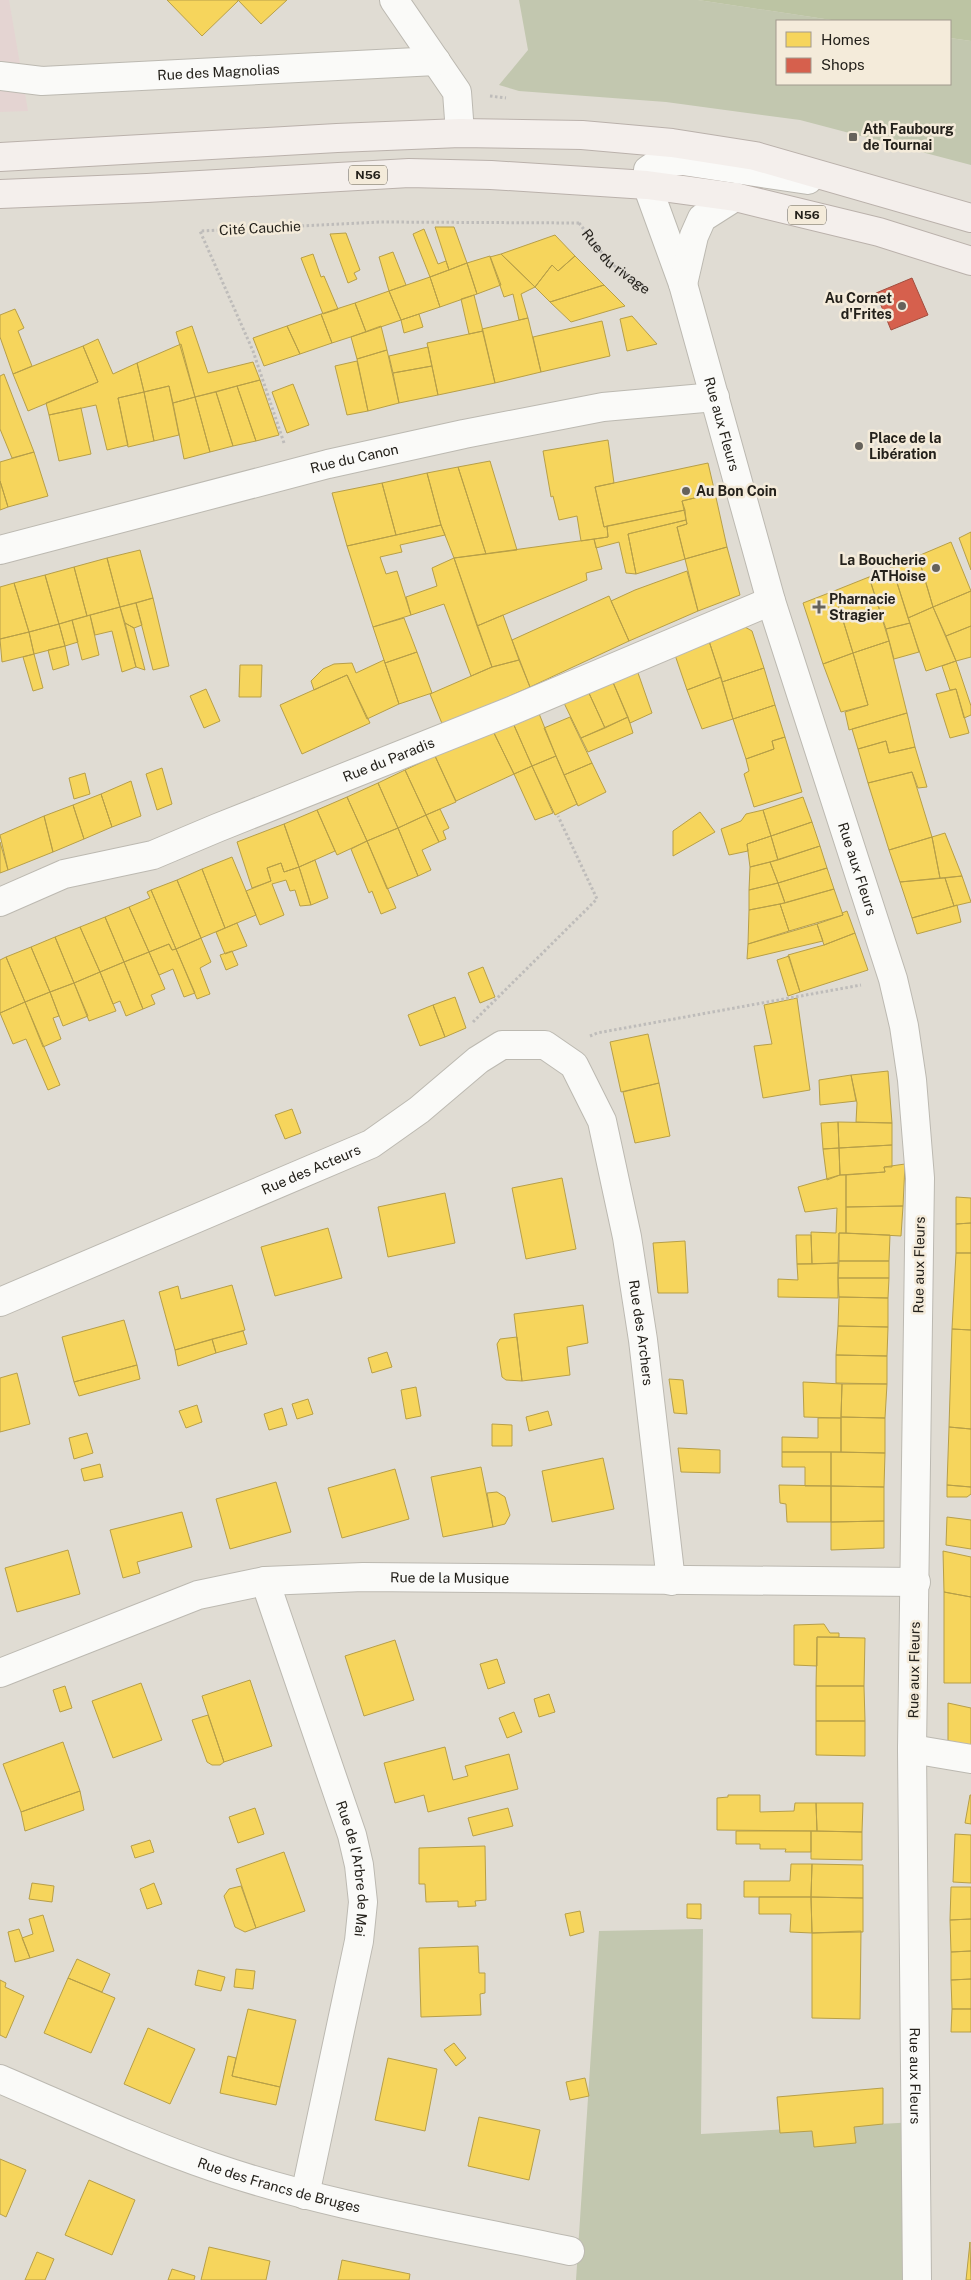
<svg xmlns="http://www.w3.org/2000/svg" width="971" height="2280" font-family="'Public Sans',sans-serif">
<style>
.commercial{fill:#e4d4d2}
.green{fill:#c2c7af}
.forest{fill:#bcc4a3}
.homes{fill:#f6d55c;stroke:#b79f48}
.shops{fill:#d6604d;stroke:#a14d3e}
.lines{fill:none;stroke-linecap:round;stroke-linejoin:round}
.street-casing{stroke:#bcb9b1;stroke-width:30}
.secondary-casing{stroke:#bcb9b1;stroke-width:30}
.primary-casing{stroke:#bab1ab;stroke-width:30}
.path{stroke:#bebcba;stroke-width:3;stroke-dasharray:2.5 2.5;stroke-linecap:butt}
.street{stroke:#fafaf8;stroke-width:28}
.secondary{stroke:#fafaf8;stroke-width:28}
.primary{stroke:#f4efec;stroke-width:28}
.poi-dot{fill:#66625b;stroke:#f4ebda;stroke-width:2}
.labels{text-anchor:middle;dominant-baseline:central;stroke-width:5;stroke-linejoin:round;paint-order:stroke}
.shield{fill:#f4ebda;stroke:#625e54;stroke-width:1}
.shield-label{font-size:12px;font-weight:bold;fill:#24211b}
.street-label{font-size:14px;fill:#24211b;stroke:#f4ebda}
.poi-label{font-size:14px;font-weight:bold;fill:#24211b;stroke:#f4ebda;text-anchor:start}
</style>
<rect width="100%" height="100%" fill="#e0dcd3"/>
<path class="commercial" d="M0,0H9L28,111L0,112Z"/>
<path class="green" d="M519,0H698L838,21H777V84H950V38L971,41V165L800,120L666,102L519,91L499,85L528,50Z
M703,1929L701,2134L916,2122L917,2280H576L599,1931Z"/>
<path class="forest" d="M698,0H971V41L950,38V21H838Z"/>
<path class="homes" d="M167,0H238V1L202,36Z
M238,0H287L261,24Z
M435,227H454L467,263L449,270Z
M424,229L438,264L446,261L449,270L430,277L413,234Z
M346,233L360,270L354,273L357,279L348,283L330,234Z
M555,235L575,256L558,271L552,265L535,287L501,254Z
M393,252L406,285L389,291L379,257Z
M313,254L321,277L324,276L338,309L323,314L301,258Z
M501,254L535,287L521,294L528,318L519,320L513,294L504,297L490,257Z
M490,256L501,285L477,294L467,263Z
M575,256L604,285L550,302L535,287L552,265L558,271Z
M467,263L477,294L440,307L430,277Z
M430,277L440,307L401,320L389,291Z
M604,285L625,306L571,322L550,302Z
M389,291L401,320L366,332L355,303Z
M474,295L483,331L469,334L461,299Z
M355,303L366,332L332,343L321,314Z
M15,309L24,328L18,331L32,366L13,374L0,337V315Z
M321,314L332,343L300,354L287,326Z
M419,314L423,327L404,333L401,320Z
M632,316L657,344L627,351L620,319Z
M528,318L541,372L495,383L482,329Z
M602,321L610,356L541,372L533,337Z
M192,326L208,373L253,362L260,380L195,397L176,332Z
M287,326L300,354L264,366L253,338Z
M381,326L387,350L357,359L351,337Z
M483,331L495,383L438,395L427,343Z
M98,339L113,374L137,363L144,392L118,398L128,445L107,450L96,405L49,415L46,403L98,382L83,346Z
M181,344L195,397L173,403L169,386L144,392L137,363Z
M83,346L98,382L28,411L13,374Z
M428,347L432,366L393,373L389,356Z
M387,350L399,403L368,411L357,359Z
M357,361L368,411L347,415L335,366Z
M432,366L438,395L399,403L393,373Z
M4,374L34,452L12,458L0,429V376Z
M260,380L279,435L256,441L237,386Z
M293,384L309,425L287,433L272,392Z
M169,386L179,435L154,441L144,392Z
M237,386L256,441L233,446L216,392Z
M144,392L154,441L128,447L118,398Z
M216,392L233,446L210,452L195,397Z
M195,397L210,452L184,459L173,403Z
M81,408L91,454L59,461L49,415Z
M608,440L614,483L595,487L604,527L607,526L608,537L581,541L577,516L559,520L553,496L551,497L543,451Z
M34,452L48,496L8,507L0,481V462Z
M490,461L517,550L486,554L458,467Z
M708,463L715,493L682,501L685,510L604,527L595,487Z
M458,467L486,554L454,558L441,525L427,473Z
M427,473L441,525L396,535L382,483Z
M0,481L8,507L0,510Z
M382,483L396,535L347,546L332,493Z
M715,493L727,547L685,559L677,527L687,524L682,501Z
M685,510L686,520L628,534L636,574L626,573L619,542L596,548L594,539L608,537L607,526Z
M686,520L687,524L677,527L685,559L636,574L628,534Z
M441,525L445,535L400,545L402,552L380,557L386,574L397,571L411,615L373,627L347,546Z
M971,532V570L959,538Z
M594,539L602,569L586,573L587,580L477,626L454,558Z
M951,542L971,591L933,607L918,556Z
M727,547L740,595L698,611L685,559Z
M140,550L153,598L120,607L107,558Z
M918,556L933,607L908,618L892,567Z
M107,558L120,607L87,616L74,567Z
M454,558L492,667L471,676L444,604L411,615L406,597L437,586L432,568Z
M74,567L87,616L59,624L45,575Z
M892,567L910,623L886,629L869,577Z
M687,571L698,611L629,641L611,601L635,590Z
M45,575L59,624L29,632L14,583Z
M869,577L889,641L853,653L834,591Z
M14,583L29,632L0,639V587Z
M834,591L853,653L823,664L803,603Z
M971,591V626L946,636L933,607Z
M609,596L629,641L530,687L512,640Z
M153,598L169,666L153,670L136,603Z
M136,603L142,625L134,628L125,623L120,607Z
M120,607L136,667L122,672L112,631L95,635L90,615Z
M933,607L956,661L926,671L908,618Z
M90,615L99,655L82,660L72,620Z
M503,615L519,660L492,667L477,626Z
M404,618L417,652L385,663L373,627Z
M72,620L78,642L65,646L59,624Z
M125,623L134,628L145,670L136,667Z
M910,623L919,652L894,659L886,629Z
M59,624L65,646L34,654L29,632Z
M971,626V657L956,661L946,636Z
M745,627L752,631L764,668L722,682L709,641Z
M29,632L34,654L2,662L0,639Z
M709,641L721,677L687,690L675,655Z
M889,641L907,713L849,730L845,712L868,705L853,653Z
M65,646L69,665L53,670L48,650Z
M417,652L432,693L399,704L385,663Z
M853,653L868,705L841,712L823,664Z
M34,654L43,688L33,691L23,657Z
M384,660L399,704L367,719L347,675L314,690L311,681L323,669L334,664L352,663L356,673Z
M519,660L530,687L443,726L430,694L492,667Z
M956,661L971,706V715L964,718L956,689L950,690L942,666Z
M240,665H262L261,697H239Z
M764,668L775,705L733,719L722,682Z
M637,670L652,713L630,723L612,680Z
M347,675L370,723L302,754L280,705Z
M721,677L733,719L702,729L687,690Z
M612,680L628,717L605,728L588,691Z
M206,689L220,721L204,728L190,696Z
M956,689L969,733L950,738L936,694Z
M588,691L605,728L581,738L563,701Z
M775,705L785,737L772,741L774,749L746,759L733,719Z
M538,711L556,756L532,766L513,723Z
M907,713L915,747L889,753L886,741L858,749L852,729Z
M570,717L592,763L564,775L544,728Z
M628,717L633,733L588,752L581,738Z
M513,723L532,766L514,774L493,731Z
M493,731L514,774L456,801L435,756Z
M785,737L802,792L754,807L744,774L749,771L746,759L774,749L772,741Z
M886,741L889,753L915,747L927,787L918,788L912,772L868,783L858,749Z
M435,756L456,802L426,815L405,770Z
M556,756L577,804L555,815L532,766Z
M592,763L606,792L578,806L564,775Z
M532,766L553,813L535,820L514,774Z
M162,768L172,804L157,810L146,774Z
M405,770L426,815L398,828L378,783Z
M912,772L932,837L889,850L868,783Z
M85,773L90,794L74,799L69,778Z
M131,781L141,816L112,827L101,794Z
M378,783L398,828L367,841L347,797Z
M101,794L112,827L84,839L73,805Z
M347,797L367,841L337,855L317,810Z
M803,797L812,822L771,836L763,810Z
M73,805L84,839L53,852L44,816Z
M440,809L449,828L443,831L446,839L439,842L426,815Z
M317,810L335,851L299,867L284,824Z
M763,810L771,836L747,844L748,851L729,855L721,829L741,821L746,814Z
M700,812L715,832L673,856V831Z
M426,815L439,842L422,850L431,870L418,876L398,828Z
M44,816L53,852L8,870L0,835Z
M812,822L820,846L778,860L771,836Z
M284,824L299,867L284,872L281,863L267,868L271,881L252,888L237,842Z
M398,828L418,876L387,889L367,841Z
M945,833L962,876L940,878L932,837Z
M771,836L778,860L750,867L747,844Z
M932,837L940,878L900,882L889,850Z
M367,841L396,908L381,914L372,891L369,893L351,849Z
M0,842L8,870L0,873Z
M820,846L827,868L778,883L770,862Z
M232,857L256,915L225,928L202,869Z
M315,860L328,898L311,905L299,867Z
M770,862L778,883L749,890L750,867Z
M281,863L284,872L299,867L311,905L300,906L295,890L290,891L286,880L272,884L284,915L260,925L246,891L271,881L267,868Z
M827,868L834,889L785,903L778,883Z
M202,869L225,928L201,938L177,880Z
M962,876L971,902L954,906L945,878Z
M945,878L954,906L912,918L900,882Z
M177,880L201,938L176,949L151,890Z
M778,883L785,903L749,910V890Z
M834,889L843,915L789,931L780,904Z
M151,890L176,949L172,950L169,944L149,952L129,907L150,898L147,892Z
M780,904L789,931L748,944L749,910Z
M957,905L961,922L917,934L912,918Z
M129,907L149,952L124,962L105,917Z
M847,911L855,933L824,945L817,924L843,915L842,913Z
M105,917L124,962L100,972L80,927Z
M237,923L247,946L225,954L216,932Z
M817,924L823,941L747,959L748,944Z
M80,927L100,972L74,983L55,937Z
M855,933L868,970L800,992L788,955L824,945Z
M55,937L74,983L50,992L31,947Z
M201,938L211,962L200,968L210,994L197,999L176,949Z
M169,944L172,950L176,949L195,993L184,997L173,969L159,975L149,952Z
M31,947L50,992L25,1002L6,957Z
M232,951L238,965L226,970L220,955Z
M149,952L165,989L151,995L155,1004L143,1009L124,962Z
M789,956L800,992L788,996L777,960Z
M6,957L25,1002L0,1013V960Z
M124,962L143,1009L126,1016L120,1001L113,1004L100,972Z
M483,967L495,997L480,1003L468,973Z
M100,972L116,1011L89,1021L74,983Z
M74,983L88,1016L63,1026L50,992Z
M50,992L59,1016L53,1018L61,1039L43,1047L25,1002Z
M455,997L466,1028L445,1037L433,1005Z
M797,998L810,1090L763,1098L754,1046L772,1044L764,1005Z
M25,1002L60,1085L48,1090L26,1039L13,1044L0,1013Z
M433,1005L445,1037L420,1046L408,1015Z
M648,1034L659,1083L621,1092L610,1042Z
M888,1071L892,1123L856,1122L857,1103L851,1075Z
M851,1075L856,1101L820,1105L819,1080Z
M659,1083L670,1136L635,1143L623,1092Z
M292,1109L301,1133L285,1139L275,1115Z
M838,1122L839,1148L823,1149L821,1123Z
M838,1122L892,1123V1145L839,1148Z
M892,1145V1167H884L885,1172L840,1175L839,1148Z
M839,1148L840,1175L827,1180L823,1149Z
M905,1164L903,1206L846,1207V1175L885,1172L884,1167Z
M840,1175H846V1233H839L838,1263L812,1264L811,1232L836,1233L837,1208L805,1212L798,1187Z
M562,1178L576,1249L526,1259L512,1188Z
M445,1193L455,1243L388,1257L378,1207Z
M956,1197L971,1198V1223L956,1224Z
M903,1206L901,1236L846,1233V1207Z
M971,1223V1253H956V1224Z
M328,1228L342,1278L275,1296L261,1247Z
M839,1233L890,1235L889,1261H839Z
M796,1235H811L812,1264H797Z
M685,1241L688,1293H658L653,1243Z
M956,1253H971V1330L952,1329Z
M839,1261H889V1278H838Z
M838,1263V1298L778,1297V1279L798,1280L797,1264Z
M838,1278H889L888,1298L839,1297Z
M232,1285L245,1330L175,1350L159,1292L178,1286L181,1299Z
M839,1297L888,1298V1327L838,1326Z
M583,1305L588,1343L567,1347L570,1375L522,1381L514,1314Z
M124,1320L137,1365L74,1382L62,1337Z
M838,1326L888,1327L887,1356L836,1355Z
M952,1329L971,1330V1429L949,1427Z
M243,1331L247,1344L216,1353L212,1339Z
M517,1337L522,1381L506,1380L502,1377L497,1344L500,1339Z
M212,1339L216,1353L178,1366L175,1350Z
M387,1352L392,1367L372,1373L368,1358Z
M836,1355L887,1356V1384L836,1383Z
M137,1365L140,1379L79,1396L74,1382Z
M17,1373L30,1424L0,1432V1378Z
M669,1379L683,1380L687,1414L674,1413Z
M803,1382L842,1384L841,1418L804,1417Z
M842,1384H887L885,1418L841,1417Z
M416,1387L421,1416L406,1419L401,1390Z
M308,1399L313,1414L297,1419L292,1404Z
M197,1405L202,1422L186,1428L179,1411Z
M282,1408L287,1425L269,1430L264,1414Z
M548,1411L552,1425L529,1431L526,1417Z
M841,1417L885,1418V1453L841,1452Z
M818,1418H841V1452H782V1437L818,1438Z
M492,1424L512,1425V1446H492Z
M949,1427L971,1429V1487L947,1485Z
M87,1433L93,1453L74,1459L69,1438Z
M678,1448L720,1450V1473L681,1472Z
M782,1452H831V1486H805V1467H782Z
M831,1452L885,1453L884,1487L831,1486Z
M603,1458L614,1509L552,1522L542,1471Z
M100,1464L103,1477L84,1481L81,1469Z
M481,1467L493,1527L443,1537L431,1477Z
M395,1469L409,1519L342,1538L328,1488Z
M276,1482L291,1532L230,1549L216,1499Z
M779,1485L831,1486V1522H787L786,1504L780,1503Z
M947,1485L971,1487V1494L967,1497H947Z
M831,1486L884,1487V1521L831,1522Z
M497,1492L505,1497L510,1515L505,1524L493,1527L487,1493Z
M182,1512L192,1547L137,1562L140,1573L123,1578L110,1530Z
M947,1517L971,1520V1549L946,1545Z
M884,1521V1548L831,1550V1522Z
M68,1550L80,1594L17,1612L5,1568Z
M943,1551L971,1557V1597L944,1592Z
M944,1592L971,1597V1683H944Z
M824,1624L830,1633H839V1637H817V1666L794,1665V1625Z
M817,1637L865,1638L864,1686H816Z
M395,1640L414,1700L364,1716L345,1656Z
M497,1659L505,1683L488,1689L480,1664Z
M250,1680L272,1746L224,1762L202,1696Z
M141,1683L162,1740L113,1758L92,1701Z
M65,1686L72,1708L60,1712L53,1690Z
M816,1686H864L865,1721H816Z
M549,1694L555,1712L539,1717L534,1699Z
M948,1703L971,1708V1745L948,1741Z
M514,1712L522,1732L507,1738L499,1718Z
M208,1715L224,1762L220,1765H212L207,1762L192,1720Z
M816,1721H865V1756L816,1755Z
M63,1742L80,1791L21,1812L3,1764Z
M445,1747L453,1780L468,1776L465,1766L509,1754L518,1789L428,1812L424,1795L395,1803L384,1763Z
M80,1791L84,1810L25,1831L21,1812Z
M728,1795H760V1812L794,1811L795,1803H816L817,1831L717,1830V1798L728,1797Z
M970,1795H971V1824L965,1823Z
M816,1803H863L862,1832L817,1831Z
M255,1808L264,1834L238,1843L229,1817Z
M508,1808L513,1826L473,1836L468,1818Z
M736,1831H811V1852H785L786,1849H760V1844H736Z
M811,1831L862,1832V1860L811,1859Z
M955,1834L971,1835V1883L953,1882Z
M150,1840L154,1852L135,1858L131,1846Z
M485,1846L486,1900L475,1901L476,1906L458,1907V1901L426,1902L425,1884H419V1848Z
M284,1852L305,1911L256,1928L236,1869Z
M791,1864H812L811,1897H744V1881H790Z
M812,1864L863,1865V1898L811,1897Z
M32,1883L54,1886L52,1902L29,1899Z
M154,1883L162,1904L147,1909L140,1889Z
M241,1886L256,1928L245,1932L235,1927L224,1896L229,1889Z
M951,1887H971V1919L950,1920Z
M759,1897H811L812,1933L790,1932L791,1914H759Z
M811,1897L863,1898V1932L812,1933Z
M687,1904H701V1919L687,1918Z
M580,1911L584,1932L570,1936L565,1914Z
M43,1915L54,1951L30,1958L22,1938L33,1934L29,1919Z
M971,1919V1951L951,1952L950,1920Z
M19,1929L30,1958L15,1962L8,1932Z
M861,1931L860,2019L812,2018V1933Z
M478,1946L479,1973H485V1993L480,1994L481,2015L421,2017L419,1948Z
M971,1951V1979L951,1980V1952Z
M77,1959L110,1974L102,1992L68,1978Z
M236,1969L255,1971L253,1989L234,1987Z
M198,1970L225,1977L221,1991L195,1985Z
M68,1978L115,1998L91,2053L44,2033Z
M971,1979V2009H952L951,1980Z
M0,1980L6,1983L5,1987L24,1996L6,2038L0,2035Z
M248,2009L296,2020L280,2087L232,2076Z
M952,2009H971V2032H951Z
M148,2028L195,2049L170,2104L124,2084Z
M454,2043L466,2058L456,2066L444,2050Z
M228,2056L236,2058L232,2076L280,2087L276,2105L220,2093Z
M388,2058L437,2069L425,2131L375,2120Z
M585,2078L589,2096L570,2100L566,2082Z
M883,2088V2124L854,2127L856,2143L814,2147L812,2131L780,2133L777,2097Z
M479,2117L540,2130L529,2180L468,2166Z
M0,2159L26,2170L6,2217L0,2214Z
M89,2180L135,2200L112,2255L65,2235Z
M970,2242L971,2280H966Z
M209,2247L270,2261L266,2280H201Z
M37,2252L54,2259L45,2280H25Z
M342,2260L410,2274L409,2280H338Z
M172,2269L195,2276L194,2280H168Z"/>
<path class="shops" d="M912,278L928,315L891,330L876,293Z"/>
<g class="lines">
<g class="street-casing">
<g id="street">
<path d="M394,0L457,92L460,133"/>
<path id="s2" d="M0,76L42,81L436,61"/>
<path id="s3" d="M0,550L328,464L464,434L603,407L715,397"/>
<path id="s4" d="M0,902L64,874L153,855L217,828L511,711L771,601"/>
<path id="s5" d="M0,1302L371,1144L419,1110L478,1060L502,1045H545L574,1065L602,1121L627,1237L643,1340L671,1581"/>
<path id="s6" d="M265,1581L352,1835L359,1865L363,1902L359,1941L305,2195"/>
<path id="s7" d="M0,1673L198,1595L265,1581L363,1577L916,1582"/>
<path d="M912,1749L971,1759"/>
<path id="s8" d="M0,2079C70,2109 140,2142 213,2167C326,2206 453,2226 570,2251"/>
</g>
</g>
<g class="secondary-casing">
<g id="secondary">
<path id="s9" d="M808,180L683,161H661L648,170L647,185L683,284L771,601L893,979L904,1026L912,1080L920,1178L912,1749L917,2280"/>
<path d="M683,284L694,236L702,218L735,197"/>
</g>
</g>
<g class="primary-casing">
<path id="primary" d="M0,157L337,138L460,133L582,135L672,143L755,156L971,218
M0,194L147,188L409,173L491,175L647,185L735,197L879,232L971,261"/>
</g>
<g class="path">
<path d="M490,96L506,98"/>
<path id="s1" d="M579,223L609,262L649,291"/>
<path d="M284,443L253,351L200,231L381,222L579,223"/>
<path d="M473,1022L597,899L558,816"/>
<path d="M590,1036L597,1033L861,985"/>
</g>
<use href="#street" class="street"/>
<use href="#secondary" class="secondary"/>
<use href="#primary" class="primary"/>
</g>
<g class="poi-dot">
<rect x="848" y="132" width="10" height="10" rx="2.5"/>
<circle cx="902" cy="306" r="5"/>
<circle cx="859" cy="446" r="5"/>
<circle cx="686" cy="491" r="5"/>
<circle cx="936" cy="568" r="5"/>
<path d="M816.5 599.5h5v5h5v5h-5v5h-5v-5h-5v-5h5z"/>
</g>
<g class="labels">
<g class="shield">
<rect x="349" y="165.5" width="38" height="19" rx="4"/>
<rect x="788" y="205.5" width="38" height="19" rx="4"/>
</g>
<g class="shield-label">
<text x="368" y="175">N56</text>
<text x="807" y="215">N56</text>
</g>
<g class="street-label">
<text stroke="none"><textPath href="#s2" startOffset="219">Rue des Magnolias</textPath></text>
<text transform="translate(260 228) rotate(-3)">Cité Cauchie</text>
<text stroke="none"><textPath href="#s1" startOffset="54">Rue du rivage</textPath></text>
<text stroke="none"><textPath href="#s9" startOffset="430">Rue aux Fleurs</textPath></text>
<text stroke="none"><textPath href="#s3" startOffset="366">Rue du Canon</textPath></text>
<text stroke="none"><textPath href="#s4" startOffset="415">Rue du Paradis</textPath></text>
<text stroke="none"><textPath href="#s9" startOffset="895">Rue aux Fleurs</textPath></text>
<text stroke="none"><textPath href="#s5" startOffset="338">Rue des Acteurs</textPath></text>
<text transform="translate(919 1265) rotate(-89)">Rue aux Fleurs</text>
<text stroke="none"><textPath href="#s5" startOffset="924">Rue des Archers</textPath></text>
<text stroke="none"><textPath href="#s7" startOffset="466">Rue de la Musique</textPath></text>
<text transform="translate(914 1670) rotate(-89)">Rue aux Fleurs</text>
<text stroke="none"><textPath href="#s6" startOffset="302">Rue de l'Arbre de Mai</textPath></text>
<text stroke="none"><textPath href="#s9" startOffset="2110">Rue aux Fleurs</textPath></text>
<text stroke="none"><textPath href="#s8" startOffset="299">Rue des Francs de Bruges</textPath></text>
</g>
<g class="poi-label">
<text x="863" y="129">Ath Faubourg<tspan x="863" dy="16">de Tournai</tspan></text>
<text x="892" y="298" text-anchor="end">Au Cornet<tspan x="892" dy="16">d'Frites</tspan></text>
<text x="869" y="438">Place de la<tspan x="869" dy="16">Libération</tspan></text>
<text x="696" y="491">Au Bon Coin</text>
<text x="926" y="560" text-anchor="end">La Boucherie<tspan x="926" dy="16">ATHoise</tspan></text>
<text x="829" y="599">Pharnacie<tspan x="829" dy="16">Stragier</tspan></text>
</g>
</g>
<rect x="776" y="20" width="175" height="65" fill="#f4ebda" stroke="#a19a8e"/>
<rect x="786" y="32" width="25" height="15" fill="#f6d55c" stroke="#a19a8e"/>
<text x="821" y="45" font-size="15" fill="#24211b">Homes</text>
<rect x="786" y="58" width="25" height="15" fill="#d6604d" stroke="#a19a8e"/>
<text x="821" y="70" font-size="15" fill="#24211b">Shops</text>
</svg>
